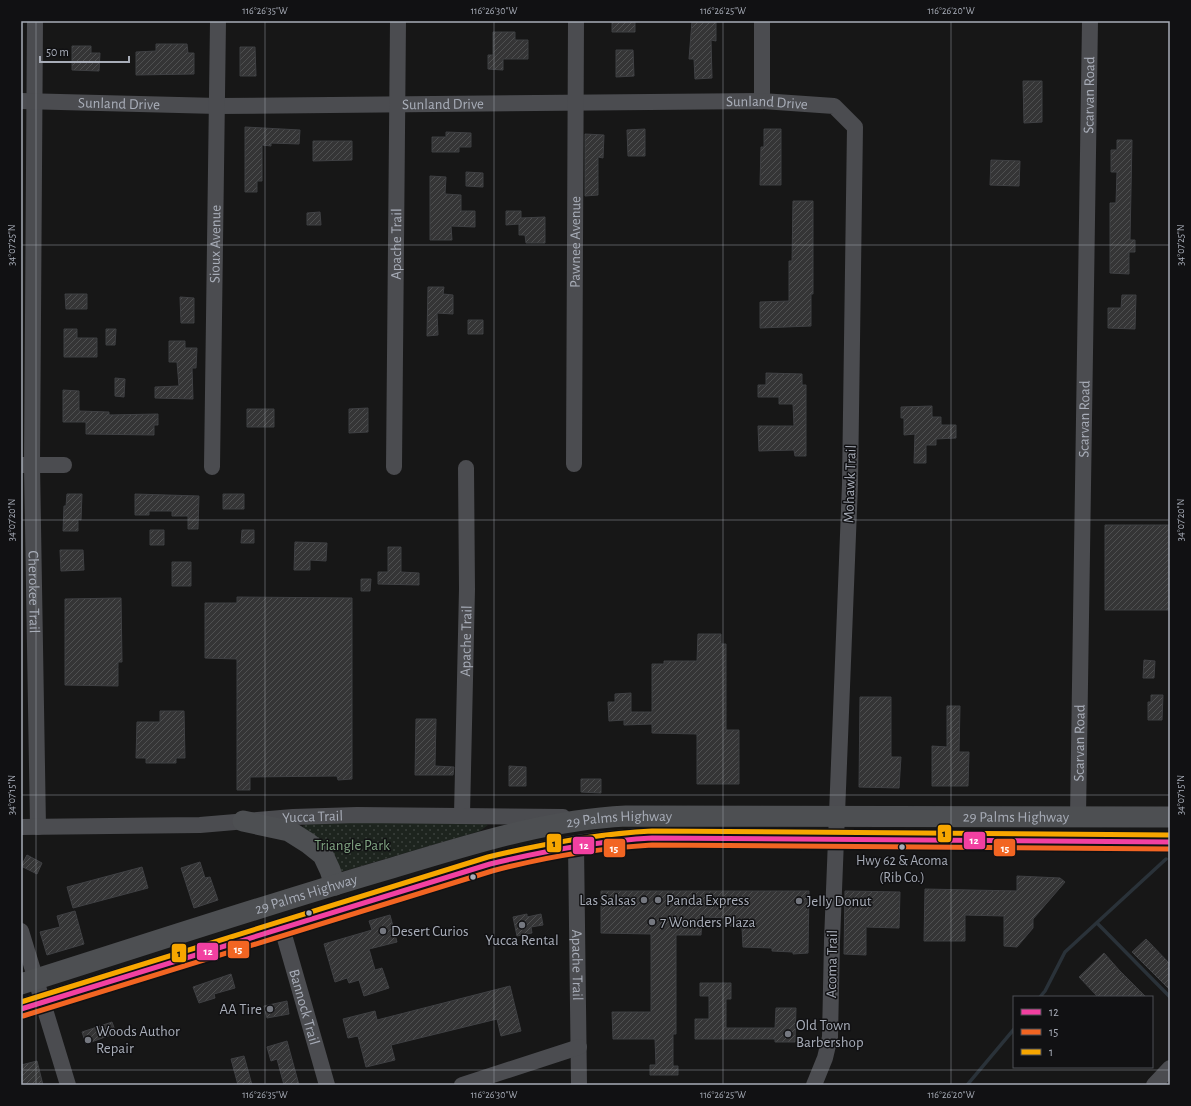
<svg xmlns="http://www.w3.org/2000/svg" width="1191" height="1106" font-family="'Alegreya Sans',sans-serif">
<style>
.park{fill:url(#park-dots)}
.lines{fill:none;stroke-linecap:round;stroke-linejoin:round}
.stream{stroke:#2a3239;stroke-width:3.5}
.building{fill:url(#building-hatch);stroke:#3f4043}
.minor{stroke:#4b4c50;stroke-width:16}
.major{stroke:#4d4f52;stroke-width:21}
.bus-1-casing{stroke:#111113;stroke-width:8}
.bus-2-casing{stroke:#111113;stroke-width:8}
.bus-3-casing{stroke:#111113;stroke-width:8}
.bus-1{stroke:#f240a1;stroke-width:5}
.bus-2{stroke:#f26522;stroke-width:5}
.bus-3{stroke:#f7a600;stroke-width:5}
.ticks{fill:none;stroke:#a8adb8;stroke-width:1;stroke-opacity:0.45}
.bus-dot{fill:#a8adb8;stroke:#111113;stroke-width:1.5}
.poi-dot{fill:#757880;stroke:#111113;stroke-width:1.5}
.labels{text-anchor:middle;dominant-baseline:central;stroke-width:3;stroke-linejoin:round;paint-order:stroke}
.bus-label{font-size:14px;fill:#a8adb8;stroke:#111113}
.street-label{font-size:15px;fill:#a8adb8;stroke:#111113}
.park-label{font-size:15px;fill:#7fa381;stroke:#111113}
.poi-label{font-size:15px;fill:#a8adb8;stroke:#111113;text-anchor:start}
.line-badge{stroke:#111113;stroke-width:1.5}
.badge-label{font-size:11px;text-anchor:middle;font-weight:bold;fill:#fff}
.pale-badge-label{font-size:11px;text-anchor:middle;font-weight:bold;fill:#111}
.neatline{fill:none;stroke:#a8adb8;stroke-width:1.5}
.ticks-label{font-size:10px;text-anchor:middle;fill:#a8adb8}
</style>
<defs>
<pattern id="park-dots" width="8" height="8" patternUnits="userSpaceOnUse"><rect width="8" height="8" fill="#1d241e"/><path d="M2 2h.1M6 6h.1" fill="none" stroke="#3b413d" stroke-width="1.8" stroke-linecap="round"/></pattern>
<pattern id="building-hatch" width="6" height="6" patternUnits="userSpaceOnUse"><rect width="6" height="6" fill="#353536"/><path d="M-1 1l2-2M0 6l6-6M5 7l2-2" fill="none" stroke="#4f5051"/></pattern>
</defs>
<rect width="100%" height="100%" fill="#171717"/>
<path class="park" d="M306,822L481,823L488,825L480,831L337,873L304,832L303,826Z"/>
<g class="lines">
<path class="stream" d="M1097,923L1170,997
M1040,997L1045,991L1065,952L1166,859
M967,1085L1014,1029"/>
</g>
<path class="building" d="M612,21H635V32H612Z
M692,21H716V41L711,40L712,78L695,79L694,59H689Z
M493,32H515V40H528V59H503V70L488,69V55H493Z
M156,44H187L188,53H194V74L136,75V52L156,51Z
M72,46H91V53H100L99,71L72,70Z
M240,47H255L256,76H240Z
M616,50H633L634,76L616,77Z
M1023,81H1042V122L1024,123Z
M245,127L300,130L299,144L271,143V146L262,145V181H257V192H245Z
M645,129V156H628L627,130Z
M764,129H781V185H760L761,147H764Z
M446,132L471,133V147H459V152H432V137H446Z
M585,134L604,135L603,158L598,157V195L585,196Z
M1117,140H1132L1130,240H1135V252H1129V274L1110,273V203H1116L1117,172H1111V150H1117Z
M313,141H352V160L313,161Z
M991,160L1020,161L1019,186L990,185Z
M466,172L483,173V187L466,186Z
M430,176L446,177L445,194L461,195V211H475V227L451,226L452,240H430Z
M793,201H813V294H811V326L760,328V302L789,301V261H792Z
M506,211H521V218L545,217V243H526L525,235H519V224L506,225Z
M320,212L321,225H307V213Z
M428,287H444L443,294L453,295V314L437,313L438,335L427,336Z
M65,294H87V309H66Z
M1122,295H1136L1135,329L1108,328V308H1121Z
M180,297L194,298V323H181Z
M468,320H483V334H468Z
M64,329H77V338H97V357H64Z
M106,329H116L115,345H106Z
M169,341H185V348H197L196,368H192L193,399L155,398V387L179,386L177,362H169Z
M766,373L802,374V385H806V456H795L794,450L759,451L758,426H794L793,404H779V397H758V385H766Z
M115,378L125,379L124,397L115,396Z
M63,390L79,391V411L109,412V415L158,414V425H154V435L86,434V422H63Z
M932,406V417H941V425H956V438L936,439V445H926V463H914L915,434L904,435V418H901V407Z
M368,408V432L349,433V409Z
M247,409H274V427H247Z
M67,494H82L81,520L78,519V531H63L64,506H66Z
M135,494L199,496L198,529H188V516H172V511H149V515H135Z
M223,494H244V509H223Z
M1105,525H1170V610H1105Z
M150,530H164V545H150Z
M242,530H254V543H241Z
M295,542L327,543L326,561L310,560V570H294Z
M388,547H401V572L419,573V585L378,584V572H388Z
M60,550H83L84,570L61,571Z
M172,562H191V586H172Z
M361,579H371L370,591H361Z
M237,597L352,598V779L338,780L337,776L250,777V790H237V659L205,658V603H237Z
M121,598L122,662H118V686L65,685V599Z
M698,634H721V644H726V730H739V784H697V734L652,733V724L624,725V720L609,721L608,702H615V694L631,693V712H652V664H664V661H697Z
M1144,660L1155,661L1154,678H1143Z
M1151,695H1163L1162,720H1148V702H1151Z
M860,697H891V757H901L899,788L859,787Z
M947,706H960L959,752H969L968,786H932V746L947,747Z
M160,711H184L185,758H176V763H146V758H136L137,722H160Z
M416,719H436L435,766L454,767L453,775H415Z
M509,766L526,767V786H509Z
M581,779H601V793L581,792Z
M27,855L42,863L37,874L21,866Z
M200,862L205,878L210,877L218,900L194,908L181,868Z
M142,867L148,888L73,908L67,887Z
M1017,876L1060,878L1065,882L1033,919V928L1017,947L1004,946V916L965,915V941H924L925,889L1017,891Z
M601,891H809L808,953L793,954V952L772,951V948L743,947L742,928L730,926L729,918L702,917L701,935H676V1034H673V1066H678V1075H650V1065H656L655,1039H613L612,1012H651V934L601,933Z
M845,891L900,892L899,928L866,927V955L844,954Z
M75,911L84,944L47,955L40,932L60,927L57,916Z
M527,914V917L541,914L543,925L531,927L532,933L517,936L513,917Z
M390,915L397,942L369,949L375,970L382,968L389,988L364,996L359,980L349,983L347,978L335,982L324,944L372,930L369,921Z
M1146,939L1170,964V990L1132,952Z
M1104,953L1119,970L1146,997H1098L1079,977Z
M231,974L235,988L214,994L215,998L199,1003L193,987Z
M700,983H731V999H726V1028H775L776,1008H796L795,1042H775V1039H695V1019H709V996H700Z
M510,986L521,1031L501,1036L497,1019L391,1045L395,1060L366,1067L358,1036L348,1038L343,1019L375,1011L377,1020Z
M287,1001L289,1014L267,1018L264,1006Z
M112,1022L116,1033L86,1044L82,1032Z
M287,1041L299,1085H284L277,1059L271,1061L267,1047Z
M244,1056L252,1085H238L231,1059Z
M37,1061L43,1085H21V1065Z"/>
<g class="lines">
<g class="minor">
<path id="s1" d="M35,21L32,465L38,827"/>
<path d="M762,21V101"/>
<path id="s2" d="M21,101L218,106L762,101L834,106L855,127L850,484L832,941L830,1037L825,1058L814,1085"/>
<path id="s3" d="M574,464L576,21"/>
<path d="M22,465H64"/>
<path id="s4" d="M212,467L218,21"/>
<path id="s5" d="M394,467L398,21"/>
<path id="s6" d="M462,815L467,589L466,468"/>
<path id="s7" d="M1078,817L1090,21"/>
<path id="s8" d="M21,827L200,825L293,817L357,815L563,817"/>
<path id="s9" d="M576,845L579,1085"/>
<path id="s10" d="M282,928L327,1085"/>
<path d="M21,931L68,1085"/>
<path d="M462,1085L579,1047"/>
<path d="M1154,1085L1170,1068"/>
</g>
<g class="major">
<path d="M243,821L289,831L308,843L323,855L330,870L335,885"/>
<path id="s11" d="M21,984C145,945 268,904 392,868C469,845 545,820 626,816L1170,817"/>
<path d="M21,1009L490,864C544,850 596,840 652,838L1170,842"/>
</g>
<g class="bus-1-casing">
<path id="bus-1" d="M21,1009L490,864C544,851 597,841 652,838L1170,842"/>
</g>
<g class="bus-2-casing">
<path id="bus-2" d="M23,1016L492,871C545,857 598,848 652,845L1170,849"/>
</g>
<g class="bus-3-casing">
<path id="bus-3" d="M21,1002L488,857C542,844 596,834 652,831L1170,835"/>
</g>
<use href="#bus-1" class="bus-1"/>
<use href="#bus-2" class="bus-2"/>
<use href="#bus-3" class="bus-3"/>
</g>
<path class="ticks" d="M36,21V1085M265,21V1085M494,21V1085M723,21V1085M951,21V1085M21,245H1170M21,520H1170M21,795H1170M21,1070H1170"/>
<g class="bus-dot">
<circle cx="902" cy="847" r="3.5"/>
<circle cx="473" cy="877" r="3.5"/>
<circle cx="309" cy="913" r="3.5"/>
</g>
<g class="poi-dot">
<circle cx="644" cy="900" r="4"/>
<circle cx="658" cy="900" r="4"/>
<circle cx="799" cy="901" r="4"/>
<circle cx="652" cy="922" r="4"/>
<circle cx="522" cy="925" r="4"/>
<circle cx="383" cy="931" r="4"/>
<circle cx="270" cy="1009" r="4"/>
<circle cx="788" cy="1034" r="4"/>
<circle cx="88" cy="1040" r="4"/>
</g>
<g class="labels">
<g class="bus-label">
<text x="902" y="861">Hwy 62 &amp; Acoma<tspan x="902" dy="17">(Rib Co.)</tspan></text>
</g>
<g class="street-label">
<text stroke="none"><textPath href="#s7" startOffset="722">Scarvan Road</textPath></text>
<text stroke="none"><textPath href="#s2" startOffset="98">Sunland Drive</textPath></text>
<text stroke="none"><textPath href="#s2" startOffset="746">Sunland Drive</textPath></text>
<text stroke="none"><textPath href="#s2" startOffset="422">Sunland Drive</textPath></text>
<text stroke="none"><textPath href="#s3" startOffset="222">Pawnee Avenue</textPath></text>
<text stroke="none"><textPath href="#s4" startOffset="223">Sioux Avenue</textPath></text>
<text stroke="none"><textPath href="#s5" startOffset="223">Apache Trail</textPath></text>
<text stroke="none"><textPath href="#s7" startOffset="398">Scarvan Road</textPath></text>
<text transform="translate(850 484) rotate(-88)">Mohawk Trail</text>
<text stroke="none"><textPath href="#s1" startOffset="571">Cherokee Trail</textPath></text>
<text stroke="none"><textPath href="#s6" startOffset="174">Apache Trail</textPath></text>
<text stroke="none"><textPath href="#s7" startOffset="74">Scarvan Road</textPath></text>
<text stroke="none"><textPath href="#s8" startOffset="292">Yucca Trail</textPath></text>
<text stroke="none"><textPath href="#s11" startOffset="1019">29 Palms Highway</textPath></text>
<text stroke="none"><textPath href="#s11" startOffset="622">29 Palms Highway</textPath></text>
<text stroke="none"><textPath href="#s11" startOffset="299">29 Palms Highway</textPath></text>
<text transform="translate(832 964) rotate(-89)">Acoma Trail</text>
<text stroke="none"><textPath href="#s9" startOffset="120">Apache Trail</textPath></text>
<text stroke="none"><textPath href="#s10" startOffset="82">Bannock Trail</textPath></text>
</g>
<g class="park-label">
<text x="352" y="845">Triangle Park</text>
</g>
<g class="poi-label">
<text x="636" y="900" text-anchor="end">Las Salsas</text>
<text x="666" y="900">Panda Express</text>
<text x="807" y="901">Jelly Donut</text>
<text x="660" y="922">7 Wonders Plaza</text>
<text x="391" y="931">Desert Curios</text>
<text x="522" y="940" text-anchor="middle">Yucca Rental</text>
<text x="262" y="1009" text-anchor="end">AA Tire</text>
<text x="796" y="1025">Old Town<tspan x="796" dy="17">Barbershop</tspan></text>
<text x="96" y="1031">Woods Author<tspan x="96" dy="17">Repair</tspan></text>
</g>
</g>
<g class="line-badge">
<rect x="937" y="824" width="15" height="19" rx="4" fill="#f7a600"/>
<rect x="963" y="831" width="23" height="19" rx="4" fill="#f240a1"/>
<rect x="546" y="833" width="16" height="20" rx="4" fill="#f7a600"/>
<rect x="572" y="836" width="23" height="19" rx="4" fill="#f240a1"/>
<rect x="993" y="838" width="23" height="19" rx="4" fill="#f26522"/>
<rect x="603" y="838" width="23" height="20" rx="4" fill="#f26522"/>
<rect x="227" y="940" width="23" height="19" rx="4" fill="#f26522"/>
<rect x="196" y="942" width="23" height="19" rx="4" fill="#f240a1"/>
<rect x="171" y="943" width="16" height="20" rx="4" fill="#f7a600"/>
</g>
<g class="badge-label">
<text x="974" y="844">12</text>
<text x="584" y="849">12</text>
<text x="1005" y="852">15</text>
<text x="614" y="852">15</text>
<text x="238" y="953">15</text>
<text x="208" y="955">12</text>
</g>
<g class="pale-badge-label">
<text x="944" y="837">1</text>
<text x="554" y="847">1</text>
<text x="179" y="957">1</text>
</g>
<rect width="1191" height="1106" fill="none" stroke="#111113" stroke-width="44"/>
<rect x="1013" y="996" width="140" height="72" fill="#111113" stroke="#4d4f55"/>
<rect x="1021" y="1009" width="20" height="6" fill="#f240a1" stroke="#4d4f55"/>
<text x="1049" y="1016" font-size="12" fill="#a8adb8">12</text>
<rect x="1021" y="1029" width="20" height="6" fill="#f26522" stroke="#4d4f55"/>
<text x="1049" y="1036" font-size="12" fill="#a8adb8">15</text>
<rect x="1021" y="1049" width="20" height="6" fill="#f7a600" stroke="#4d4f55"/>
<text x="1049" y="1056" font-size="12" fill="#a8adb8">1</text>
<path d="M40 56v6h89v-6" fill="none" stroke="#a8adb8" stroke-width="2"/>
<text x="46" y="56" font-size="12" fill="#a8adb8" stroke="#111113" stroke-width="3" paint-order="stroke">50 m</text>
<rect x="22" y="22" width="1147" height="1062" class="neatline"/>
<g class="ticks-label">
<text x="265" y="14">116°26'35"W</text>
<text x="494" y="14">116°26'30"W</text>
<text x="723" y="14">116°26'25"W</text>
<text x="951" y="14">116°26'20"W</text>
<text transform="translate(11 245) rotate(-90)" y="4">34°07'25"N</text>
<text transform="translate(1180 245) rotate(-90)" y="4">34°07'25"N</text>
<text transform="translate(11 520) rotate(-90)" y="4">34°07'20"N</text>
<text transform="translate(1180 520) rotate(-90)" y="4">34°07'20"N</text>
<text transform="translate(11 795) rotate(-90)" y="4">34°07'15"N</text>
<text transform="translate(1180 795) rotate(-90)" y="4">34°07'15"N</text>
<text x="265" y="1098">116°26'35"W</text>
<text x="494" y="1098">116°26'30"W</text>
<text x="723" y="1098">116°26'25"W</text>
<text x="951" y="1098">116°26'20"W</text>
</g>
</svg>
